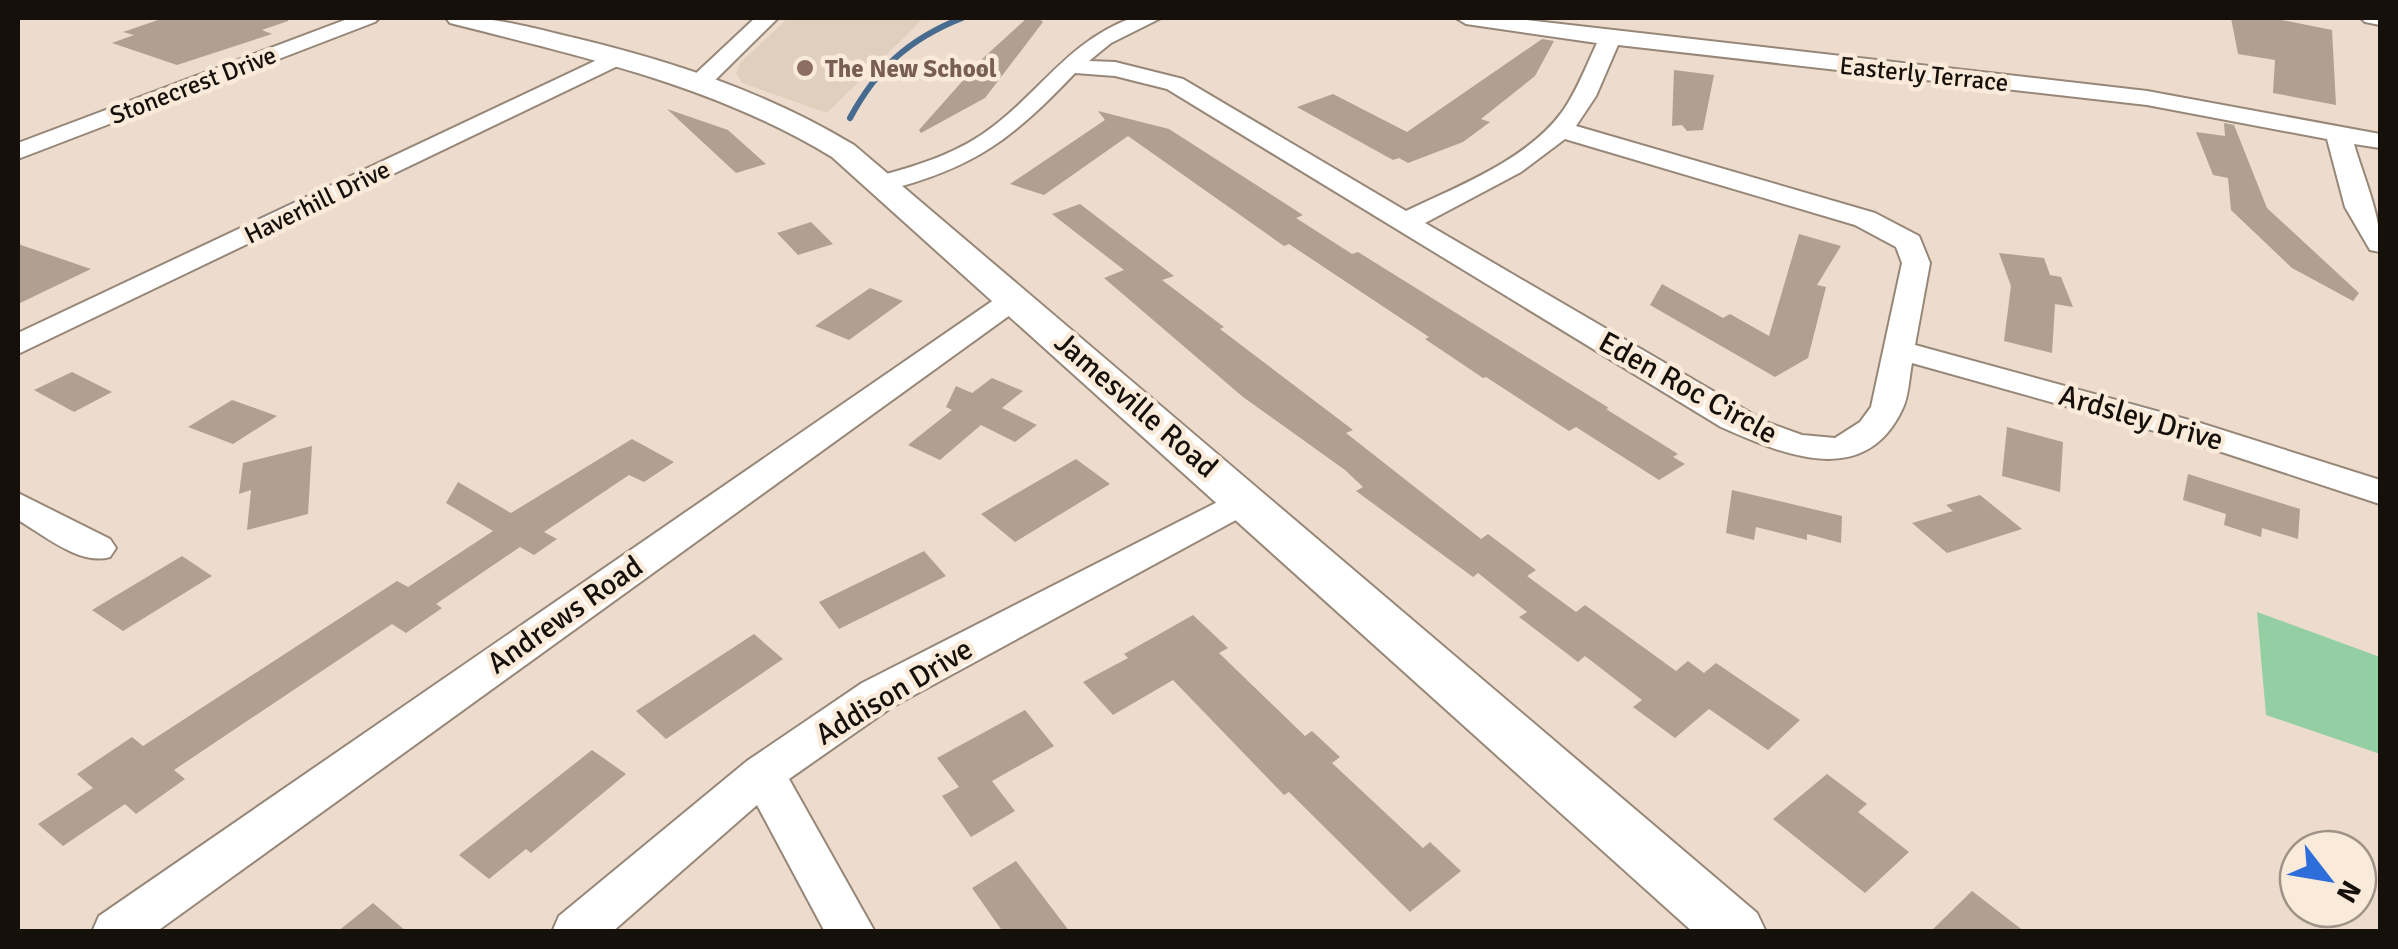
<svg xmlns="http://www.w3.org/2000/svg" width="2398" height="949" font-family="Signika,sans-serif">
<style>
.education{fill:#dfcfbd}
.green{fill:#93cfa3}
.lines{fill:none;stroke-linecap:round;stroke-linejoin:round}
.stream{stroke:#476a8f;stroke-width:6}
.building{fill:#afa091}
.minor-casing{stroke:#968778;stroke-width:4}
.tertiary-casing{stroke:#968778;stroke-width:4}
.minor{fill:#fff;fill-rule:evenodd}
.tertiary{fill:#fff;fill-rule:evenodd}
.education-dot{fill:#8d6e63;stroke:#faeada;stroke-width:4}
.labels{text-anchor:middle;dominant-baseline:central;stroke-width:9;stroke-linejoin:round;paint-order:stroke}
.far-education-label{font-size:25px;font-weight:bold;fill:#785e54;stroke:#faeada;text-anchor:start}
.far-street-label{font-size:25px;fill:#16100b;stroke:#faeada}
.street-label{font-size:30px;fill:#16100b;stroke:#faeada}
</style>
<rect width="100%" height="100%" fill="#eddccd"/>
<path class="education" d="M788,18H924L827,113L742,83L736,73L740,63Z"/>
<path class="green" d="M2257,612L2380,657V754L2266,715Z"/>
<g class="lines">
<path class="stream" d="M850,118C877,68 909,39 962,18"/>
</g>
<path class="building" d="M164,18H288V21L262,30L272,34L177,65L112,43L134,35L123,32Z
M1027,18H1038L1043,22L985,98L921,133L919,130L982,59Z
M2231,18H2272L2332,30L2336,105L2273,93L2275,60L2238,54Z
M1542,39L1554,41L1535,76L1481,119L1490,122L1463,142L1408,163L1399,158L1393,160L1297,107L1333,94L1407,132Z
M1674,70L1714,75L1703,130L1687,131L1682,125L1672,126Z
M667,109L728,130L766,164L736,173Z
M1098,111L1169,129L1303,215L1296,218L1352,254L1358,252L1609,408L1606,409L1678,454L1673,457L1685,464L1659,480L1576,427L1569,431L1486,377L1483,378L1425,339L1429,337L1289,244L1284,246L1128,136L1044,195L1010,184L1105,120Z
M2224,123L2234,125L2267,208L2359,293L2353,301L2292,268L2231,210L2228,178L2213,175L2196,132L2225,136Z
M1080,204L1174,276L1162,280L1224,327L1220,329L1353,430L1346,433L1481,539L1488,534L1536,570L1527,576L1576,612L1585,605L1676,671L1688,661L1704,673L1716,663L1800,720L1768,750L1709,709L1675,738L1633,707L1642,700L1585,656L1578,662L1519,617L1527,612L1478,573L1473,577L1356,491L1363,487L1345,470L1243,397L1104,278L1124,270L1052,214Z
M811,222L833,244L798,255L777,233Z
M1799,234L1841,246L1817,285L1826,287L1808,358L1775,377L1650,305L1662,284L1723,318L1730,314L1769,336Z
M18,244L91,269L18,304Z
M1999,253L2044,258L2050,275L2061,277L2073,307L2055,304L2052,353L2004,341L2011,286Z
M870,288L903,301L849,340L815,326Z
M72,372L112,392L74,412L34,390Z
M992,378L1023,391L1002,408L1037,425L1015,442L981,425L940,460L908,445L952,410L946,407L956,386L972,393Z
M232,400L277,416L233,444L188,427Z
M2007,427L2063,442L2060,492L2002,476Z
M632,439L674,462L644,482L629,475L544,532L557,539L534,555L520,547L436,604L442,608L406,633L392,624L174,770L185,779L136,814L125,804L63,846L38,824L93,788L77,774L132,737L143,746L397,581L408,587L493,531L446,503L458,482L511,513Z
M312,446L308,514L247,530L251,490L239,494L243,463Z
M1076,459L1110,484L1015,542L981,514Z
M2188,474L2300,509L2298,539L2262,528L2261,537L2224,525L2226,514L2183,500Z
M1732,490L1842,516L1841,543L1807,534V540L1756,527L1754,540L1726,533Z
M1980,495L2022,529L1947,553L1912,523L1953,511L1946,505Z
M924,551L946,576L839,629L819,602Z
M182,556L212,576L123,631L92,610Z
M1193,615L1228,648L1219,653L1305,736L1312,731L1340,757L1332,763L1423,848L1430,842L1461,871L1410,912L1289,792L1284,795L1173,680L1113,715L1083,682L1128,658L1124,654Z
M754,634L783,659L666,739L636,711Z
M1025,710L1054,746L992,781L1015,811L971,837L942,796L959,787L937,758Z
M592,750L626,774L531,853L526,849L489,879L459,855Z
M1827,774L1867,804L1858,812L1909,852L1865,893L1773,819Z
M1016,861L1070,932H1003L972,888Z
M1972,891L2025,932H1930Z
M373,903L407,932H337Z"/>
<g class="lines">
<g class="minor-casing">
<path id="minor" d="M350,18H379L375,22L18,159V143Z
M755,18H778L708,87H692L689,82L692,77Z
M1132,18H1161L1111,43L1089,61L1115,62L1183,79L1406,211C1458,186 1527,160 1562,112C1577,91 1586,66 1597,43L1466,24L1456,18H1508L2147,91L2380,134V148L2354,144C2364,179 2382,217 2380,252L2370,250L2345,207L2327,139L2147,105L1618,45L1596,96L1576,126L1875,213L1919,236L1930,263L1915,345L2200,423L2380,480V504L2176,437L1912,363C1909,378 1909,397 1902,410C1864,490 1782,454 1721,427L1167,89L1115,76L1075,73C1012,139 975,168 884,191L871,183L875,177C917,166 960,153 995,125C1045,86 1070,41 1132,18ZM1565,139L1855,225L1896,247L1902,263L1871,407L1860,422L1835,438L1802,435L1766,422L1425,223L1521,172Z
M2361,18H2380V25L2365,22Z
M616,51L627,58L624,63L18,354V333Z
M1014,290L1024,293L1029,299L1024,305L156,932H92L99,916L1004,293Z
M1245,488L1258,492L1263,500L1258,508L892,707L789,779L875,932H825L757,805L612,932H552L559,916L747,761L862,683Z
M18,493L110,539L116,548L110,557C80,566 44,535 18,520Z"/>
</g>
<g class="tertiary-casing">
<path id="tertiary" d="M446,18C490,15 532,28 575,38C674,62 766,92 854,145L1757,913L1766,932H1693L832,157C714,85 583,57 450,23Z"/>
</g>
<use href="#minor" class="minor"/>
<use href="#tertiary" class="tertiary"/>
</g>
<circle class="education-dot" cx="805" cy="68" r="10"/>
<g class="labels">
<g class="far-education-label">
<text x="825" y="68">The New School</text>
</g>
<g class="far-street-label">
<text transform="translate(1924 74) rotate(6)">Easterly Terrace</text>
<text transform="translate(193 85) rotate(-21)">Stonecrest Drive</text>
<text transform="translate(317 202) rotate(-26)">Haverhill Drive</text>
</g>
<g class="street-label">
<text transform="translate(1688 388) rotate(29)">Eden Roc Circle</text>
<text transform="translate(1136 405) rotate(41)">Jamesville Road</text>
<text transform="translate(2141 418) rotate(16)">Ardsley Drive</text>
<text transform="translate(565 615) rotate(-35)">Andrews Road</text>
<text transform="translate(894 692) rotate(-31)">Addison Drive</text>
</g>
</g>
<rect width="2398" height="949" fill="none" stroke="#16100b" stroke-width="40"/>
<g transform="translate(2328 879) rotate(121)"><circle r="48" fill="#faeada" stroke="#9f9387" stroke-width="2.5"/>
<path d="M0-8L18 38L0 25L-18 38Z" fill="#2e6edb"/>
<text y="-15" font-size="28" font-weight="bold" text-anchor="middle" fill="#16100b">N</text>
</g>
</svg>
